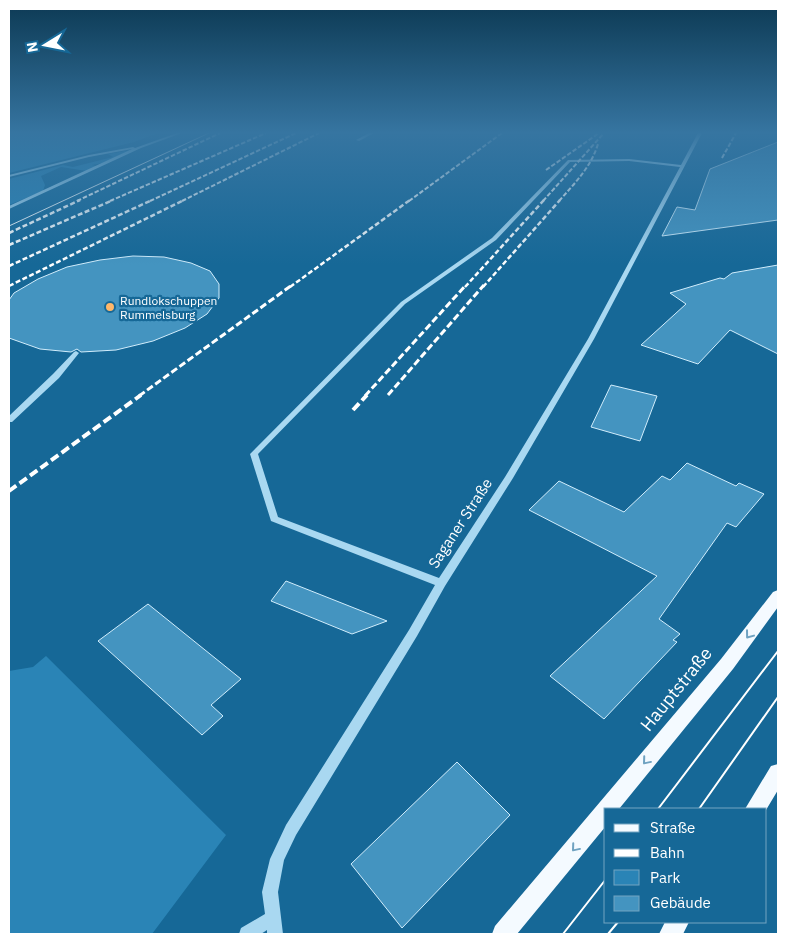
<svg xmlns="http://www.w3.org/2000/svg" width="787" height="943" font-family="'IBM Plex Sans',sans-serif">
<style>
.green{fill:#2a84b6}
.building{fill:#4494c0;stroke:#d1edfc}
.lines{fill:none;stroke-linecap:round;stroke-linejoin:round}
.minor{fill:#a9d8f1;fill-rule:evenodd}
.major{fill:#f4faff;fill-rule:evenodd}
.tram-far1{stroke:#fff;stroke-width:1}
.tram{stroke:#fff;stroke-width:2}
.rail-far3{stroke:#fff;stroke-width:2;stroke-dasharray:4.5 2;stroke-linecap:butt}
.rail-far2{stroke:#fff;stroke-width:2.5;stroke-dasharray:5 2.5;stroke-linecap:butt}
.rail-far1{stroke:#fff;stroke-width:3;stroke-dasharray:7 3;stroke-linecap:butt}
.rail{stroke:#fff;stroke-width:4;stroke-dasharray:9 4;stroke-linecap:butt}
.oneway{stroke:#6fa2c1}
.poi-dot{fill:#ffb76a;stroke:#166897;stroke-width:2}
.labels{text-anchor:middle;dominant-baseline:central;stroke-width:4.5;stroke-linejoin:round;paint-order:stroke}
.far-poi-label{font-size:12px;fill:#fff;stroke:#166897;text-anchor:start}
.street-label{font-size:15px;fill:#fff;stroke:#166897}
.near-street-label{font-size:18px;fill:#fff;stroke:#166897}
</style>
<rect width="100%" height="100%" fill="#166897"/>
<path class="green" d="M9,133H158L134,142L9,173Z
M131,150L103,163L92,165L96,166L87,171L61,167L41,176L45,185L43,191L9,205V179L63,165L73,167L113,157L108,154Z
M46,656L226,835L152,934H9V671L33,667Z"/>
<path class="building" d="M778,142V220L662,236L677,207L695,210L710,169Z
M133,256L164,257L191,263L210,271L219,284V298L207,314L185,328L153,341L116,350L81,352L77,349L71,352L40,349L9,338V300L14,293L38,279L67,267L100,260Z
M778,265V354L730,330L698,364L641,345L686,304L670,293L720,278L724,279L732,273Z
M611,385L657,396L640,441L591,427Z
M687,463L736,486L739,483L764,494L736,527L727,523L659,619L680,634L673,640L677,642L604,719L550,676L657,576L529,510L559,481L624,512L662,476L670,480Z
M286,581L387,621L352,634L271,601Z
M148,604L241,679L211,705L223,716L202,735L98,641Z
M457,762L510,815L402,928L351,864Z"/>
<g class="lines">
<path class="minor" d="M177,133H182L141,148L9,209V206L132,149L89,157L9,177V175L89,155L133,147L135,148Z
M369,133H374L359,141L356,140Z
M698,133H702L594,339L513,478L445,586L417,636L296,835L284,860L278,892L283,934H267V930L261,934H239L241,928L265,914L262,892L270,859L286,825L409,630L435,585L271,521L250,454L401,302L492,238L568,160L629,159L681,165ZM629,161L680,167L588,339L505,477L439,578L278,517L258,454L405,304L496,240L570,162Z
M76,351L79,353L59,378L12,422H9V416L53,374L74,352Z"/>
<path class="major" d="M778,590V607L733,669L619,809H606V826L517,934H492L495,926L721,659L773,592Z
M778,764V790L766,810L745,809L771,766Z
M665,922H689L683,934H659Z"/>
<path class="tram-far1" d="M9,226L209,133"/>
<path class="tram" d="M658,809L778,651
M699,809L778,697
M563,934L606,879
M608,934L618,922"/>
<path class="rail-far3" d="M722,158L736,133
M546,170L599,133
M77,201L220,133
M110,201L266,133
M150,201L296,133
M182,201L319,133
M409,201L502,133
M543,201L604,133
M559,201C575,183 591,167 598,144"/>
<path class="rail-far2" d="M9,233L80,200
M9,245L113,200
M9,266L152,200
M9,286L184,200
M290,287L410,200
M465,287L544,200
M483,287L560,200"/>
<path class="rail-far1" d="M388,395L484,285
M139,396L292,285
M365,396L466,285"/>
<path class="rail" d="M353,410L367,395
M9,491L141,395"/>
</g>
<defs><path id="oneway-chevron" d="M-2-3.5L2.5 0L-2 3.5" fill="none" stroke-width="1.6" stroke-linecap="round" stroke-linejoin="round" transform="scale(1.25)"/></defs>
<g class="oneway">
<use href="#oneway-chevron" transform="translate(749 635) rotate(127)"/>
<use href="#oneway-chevron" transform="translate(646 761) rotate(130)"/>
<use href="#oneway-chevron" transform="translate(575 848) rotate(130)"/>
</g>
<linearGradient id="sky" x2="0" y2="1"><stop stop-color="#0c3953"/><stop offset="0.5" stop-color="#3675a1"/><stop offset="1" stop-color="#3675a1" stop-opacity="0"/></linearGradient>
<rect width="787" height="265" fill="url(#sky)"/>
<circle class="poi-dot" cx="110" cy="307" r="5"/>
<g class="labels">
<g class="far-poi-label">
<text x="120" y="300">Rundlokschuppen<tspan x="120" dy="14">Rummelsburg</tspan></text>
</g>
<g class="street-label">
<text transform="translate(460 523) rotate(-57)">Saganer Straße</text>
</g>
<g class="near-street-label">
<text transform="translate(676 689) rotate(-51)">Hauptstraße</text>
</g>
</g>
<rect width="787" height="943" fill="none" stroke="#ffffff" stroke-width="20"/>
<rect x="604" y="808" width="162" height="115" fill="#166897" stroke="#73a4c1"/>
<rect x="614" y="824" width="25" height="8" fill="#f4faff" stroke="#73a4c1"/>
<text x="650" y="833" font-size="15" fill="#ffffff">Straße</text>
<rect x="614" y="849" width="25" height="8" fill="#ffffff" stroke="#73a4c1"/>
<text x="650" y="858" font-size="15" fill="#ffffff">Bahn</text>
<rect x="614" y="870" width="25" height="15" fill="#2a84b6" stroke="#73a4c1"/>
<text x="650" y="883" font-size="15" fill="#ffffff">Park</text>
<rect x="614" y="896" width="25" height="15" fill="#4494c0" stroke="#73a4c1"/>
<text x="650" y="908" font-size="15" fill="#ffffff">Gebäude</text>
<g transform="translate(45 45) rotate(260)" stroke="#166897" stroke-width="4" paint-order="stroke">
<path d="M0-4L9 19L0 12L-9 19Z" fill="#ffffff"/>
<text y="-8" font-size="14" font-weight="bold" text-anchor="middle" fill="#ffffff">N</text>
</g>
</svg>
